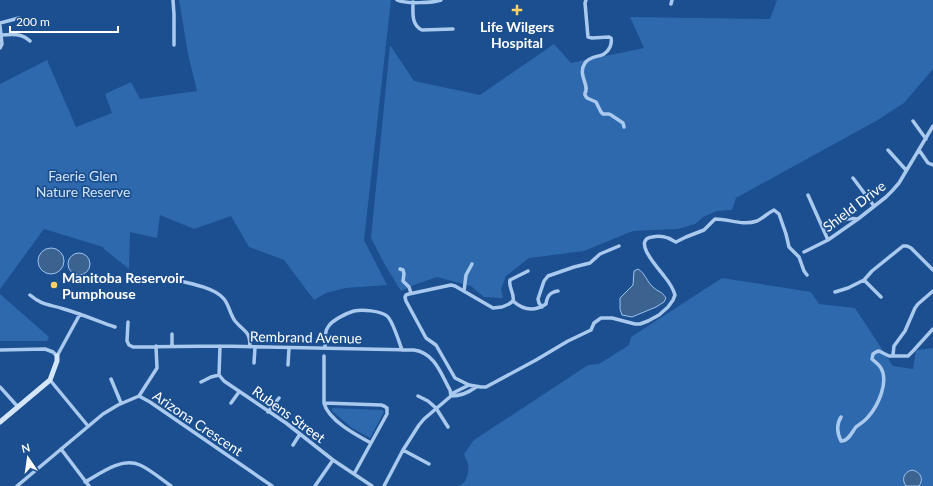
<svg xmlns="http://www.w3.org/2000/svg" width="933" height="486" font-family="Lato,sans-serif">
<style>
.green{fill:#2e69ad}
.water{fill:#3c6290;stroke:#9cc4f0}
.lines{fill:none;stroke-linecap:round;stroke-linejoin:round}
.street{stroke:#a9c9ee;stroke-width:3.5}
.secondary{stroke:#d6e6fa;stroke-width:5}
.poi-dot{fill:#ffd166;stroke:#1b4f8f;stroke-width:1.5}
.labels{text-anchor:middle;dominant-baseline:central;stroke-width:3.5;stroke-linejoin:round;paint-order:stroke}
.poi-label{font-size:14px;font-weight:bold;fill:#fff;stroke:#1b4f8f}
.park-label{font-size:14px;fill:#cfe3fa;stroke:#1b4f8f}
.street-label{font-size:14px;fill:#fff;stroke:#1b4f8f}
</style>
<rect width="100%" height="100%" fill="#1b4f8f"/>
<path class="green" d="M179,0H391L364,240L387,285L345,288L326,293L314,300L284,260L249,247L231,216L194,229L160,215L157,238L130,232L129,269L104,249L103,247L44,229L0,289V84L47,60L76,127L112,113L105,94L131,82L140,99L197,91L188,54Z
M777,0H933V69L904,103L876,121L736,198L732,210L717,211L703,217L695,224L678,229L633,231L584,251L529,258L506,276L501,289L503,298L484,297L471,286L437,277L414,285L401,291L384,263L371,238L390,45L414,81L480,95L554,44L571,63L644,48L630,17L770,19Z
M722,278L811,292L819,304L855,308L893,366L913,369L916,350L933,348V486H458C463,484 465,482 467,477C470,466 468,464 464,454L474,440L588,365L599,364L629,345L631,337Z
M0,294L49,337L47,341H0Z
M332,408L382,410L384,412L370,438L352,428L332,411Z"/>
<path class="water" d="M38 261a13 13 0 1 1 26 0a13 13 0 1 1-26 0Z
M68 264a11 11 0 1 1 22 0a11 11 0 1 1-22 0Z
M638,269C645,273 647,282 653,287C659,293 661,290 666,298L664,302L656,307L632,317L622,315L620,309V298L633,285L634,271Z
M912,470C921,472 924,479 919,486H906C901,479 904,472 912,470Z"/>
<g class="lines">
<path class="street" d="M173,0L174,14V45
M397,0C405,4 433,3 441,0
M586,0L585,3L588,37L592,38L609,37L611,38C612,42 611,44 610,47C604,60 592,53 585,63C577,75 590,85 585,93V95L587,98L596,102L601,112L603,114H609L611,115L623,123L624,127
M413,2C413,12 411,25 422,30L453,29
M671,4L672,0
M0,23L19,18
M0,26L2,44L0,48
M1,35C12,34 22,33 30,41
M913,121L926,139
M888,150L906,170
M919,150L928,163L933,165
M853,178L874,206
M808,195L828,240
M823,228C834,223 845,217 858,219
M804,252L828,240L858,219L886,197L892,191L899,183L933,126
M400,269L403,270L404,274L403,281L409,287L411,293
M528,271L510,280C508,287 515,294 513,301L509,304L502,307L493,308L455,286L451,285L409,294L406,295L405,297L406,301L426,338L436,345L455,378L469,385L481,387H486L536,360L568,341L591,330L594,323L601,318H612L635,324H640L648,321L659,315L668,307L673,300L675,295C673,288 669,282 664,276C660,270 631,240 652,237C657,236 663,236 668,238C671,239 673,241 676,242L686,237L704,230L715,219C729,219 743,226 757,221C763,218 768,213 774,210L779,214L786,234L789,247L799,257L804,271L807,275
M166,278C182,282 214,286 224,299C229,305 230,314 235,321C244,332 250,330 250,347
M864,280L881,297
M464,291L466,275L472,264
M835,292L848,288L864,280L872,271L903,246H907L911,248L933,270
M30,295C43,306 49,304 64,309C81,314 98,321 115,327
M513,301C523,310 534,312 546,304C547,296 550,292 558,291
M542,307L539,303L538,299L544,281L548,276L574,267L590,263L600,254L619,246
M128,322L127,341L129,345L133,347L220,346L414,350C435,353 441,374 450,390L451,396L424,419L419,425L403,450L384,486
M172,334V346
M220,346L219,375L224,381L286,423L333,460L372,486
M325,348C325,341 324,332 328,327C332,320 347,313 354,311C362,309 381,311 387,316C393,321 399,342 402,350
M0,350L45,349L53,352L57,356L80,314
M893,355L894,346L905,331L915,308L918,304L933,291
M324,356V403C328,420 356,435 371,443
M254,363L255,347
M288,365L289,348
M111,379L121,403
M50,380L88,426
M201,382L211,377L219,375
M0,387L18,407
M451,394L469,385
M139,396L157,368L156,346
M418,396L428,401L436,408L448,427
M451,396C461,396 468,393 476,387
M231,403L239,392
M324,403L381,405L384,406L387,408V414L354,474
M268,412L279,398
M841,417C836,425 837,433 841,441C848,442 852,432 856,427C860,424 865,421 868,417C878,406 889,382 881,368C879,364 875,362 872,359L873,354L876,352L879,351L889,356H908L913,351L933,329
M293,445L300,434
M61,449L89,486
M403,450L429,464
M85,482C101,473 121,457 140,465C151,470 161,479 171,486
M17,486L103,414L118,405L139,396L150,402L272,486
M315,486L333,460"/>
<path class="secondary" d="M0,422L50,380L57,361V356"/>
</g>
<g class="poi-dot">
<path d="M515 4h4v4h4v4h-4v4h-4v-4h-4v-4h4z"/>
<circle cx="54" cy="285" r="4"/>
</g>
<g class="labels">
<g class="poi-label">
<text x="517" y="26">Life Wilgers<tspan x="517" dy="16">Hospital</tspan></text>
<text x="62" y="277" text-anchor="start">Manitoba Reservoir<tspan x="62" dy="16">Pumphouse</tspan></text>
</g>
<g class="park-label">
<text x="83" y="175">Faerie Glen<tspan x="83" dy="16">Nature Reserve</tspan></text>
</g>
<g class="street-label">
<text transform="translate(854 206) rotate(-37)">Shield Drive</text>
<text transform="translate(306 337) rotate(1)">Rembrand Avenue</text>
<text transform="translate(289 414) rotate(36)">Rubens Street</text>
<text transform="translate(198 423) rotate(34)">Arizona Crescent</text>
</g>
</g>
<g transform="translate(28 458) rotate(347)" stroke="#1b4f8f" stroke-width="3" paint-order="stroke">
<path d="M0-3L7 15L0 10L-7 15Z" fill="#ffffff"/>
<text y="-6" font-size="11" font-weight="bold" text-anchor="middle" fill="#ffffff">N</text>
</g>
<path d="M10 26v6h108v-6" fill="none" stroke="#ffffff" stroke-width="2"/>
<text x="16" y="26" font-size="12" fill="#ffffff" stroke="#1b4f8f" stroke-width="3" paint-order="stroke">200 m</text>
</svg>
